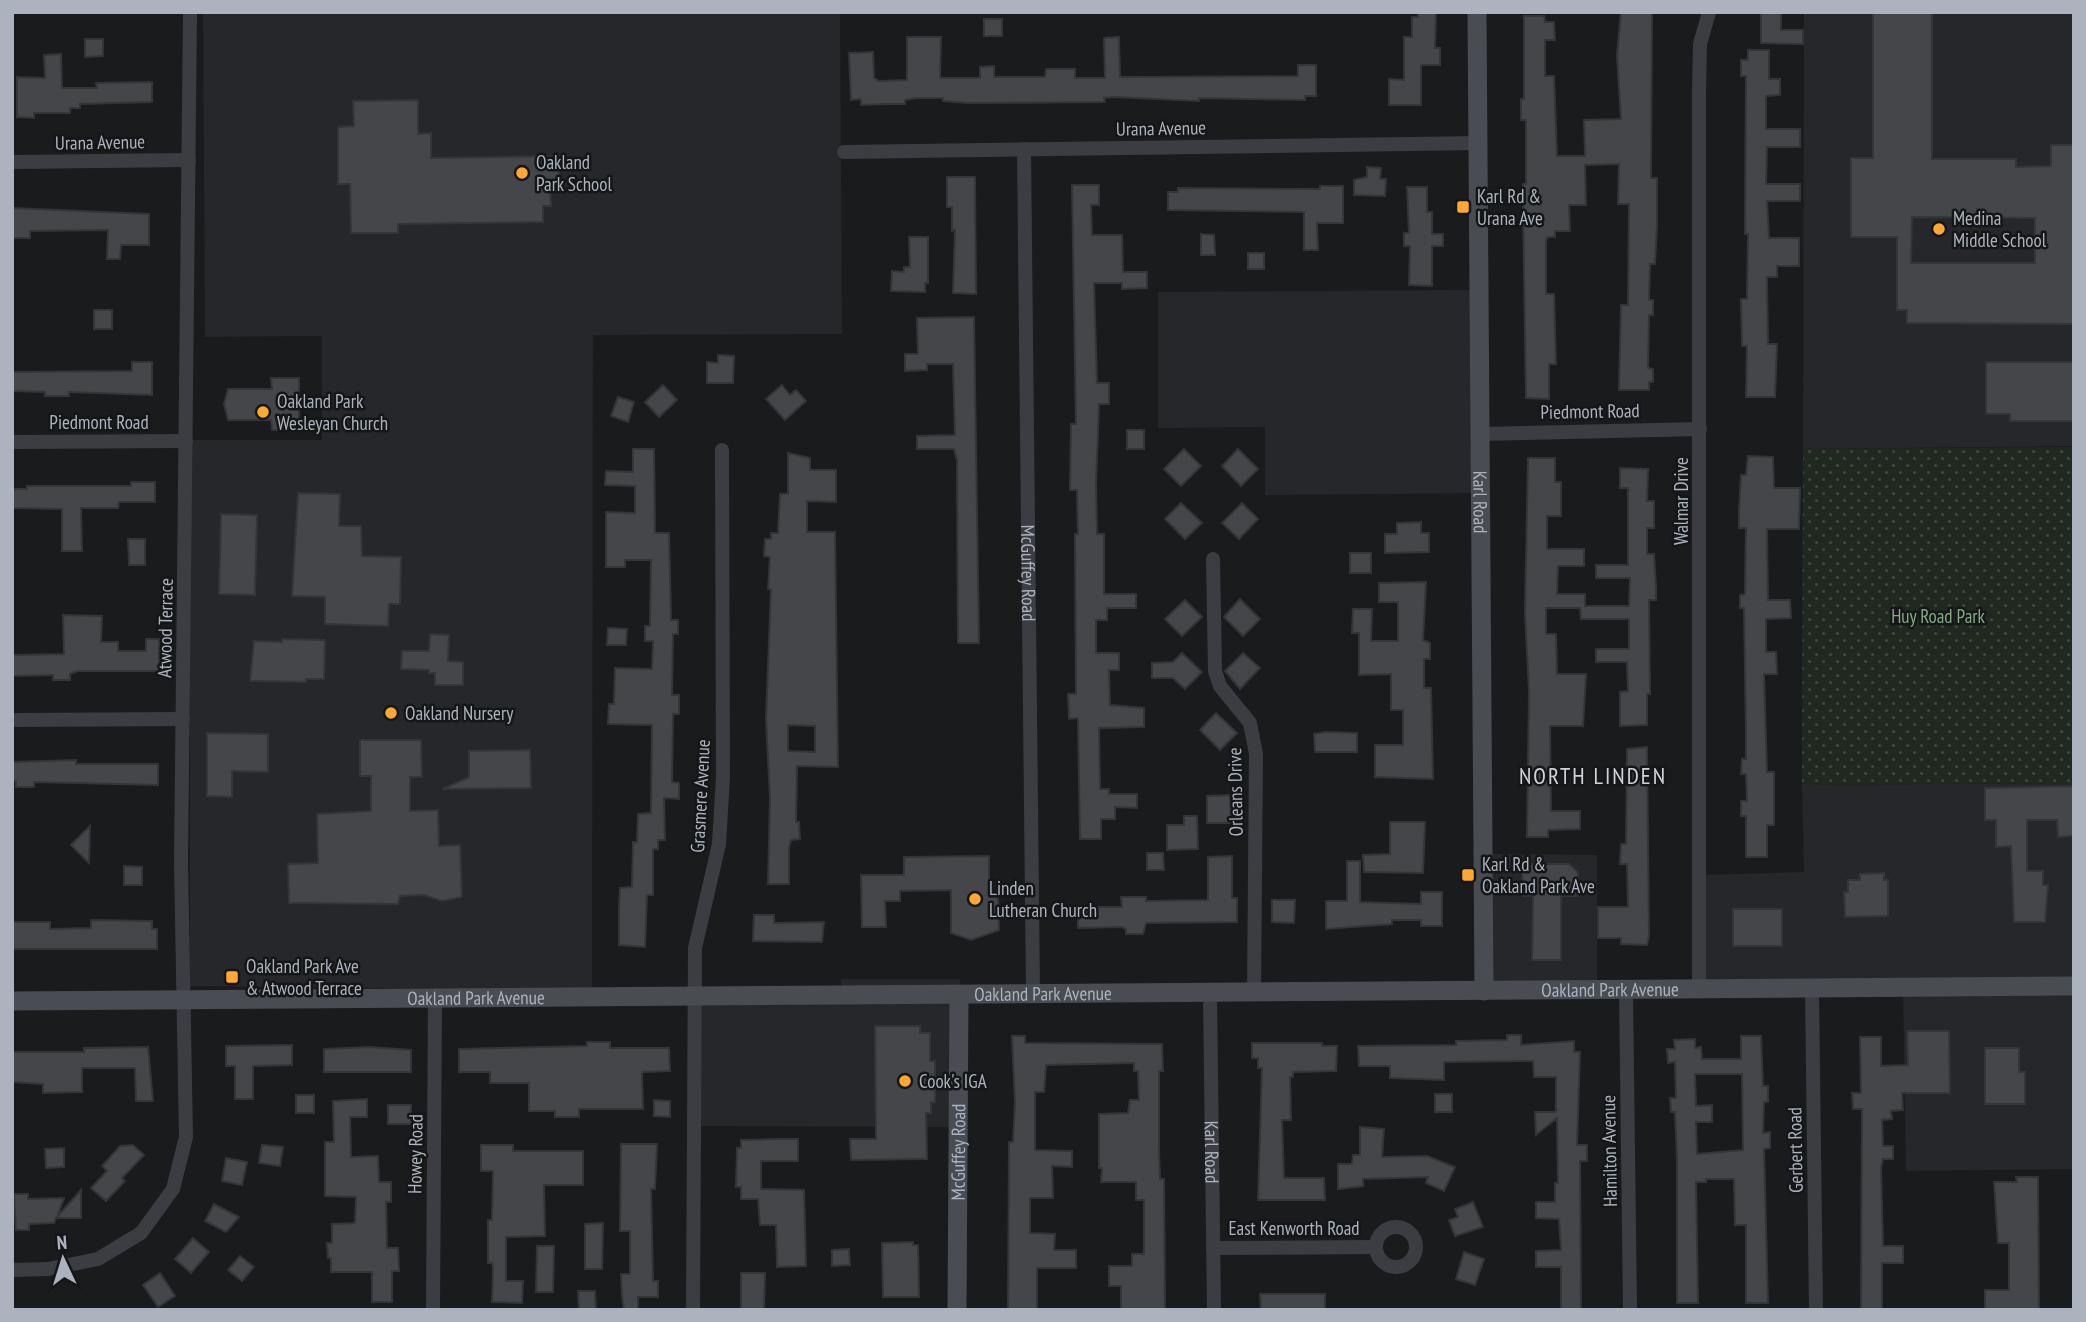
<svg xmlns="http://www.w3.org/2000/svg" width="2086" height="1322" font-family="'PT Sans Narrow',sans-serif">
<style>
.built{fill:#26272a}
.park{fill:url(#park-dots)}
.building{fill:#44464a;stroke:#343539;stroke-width:2;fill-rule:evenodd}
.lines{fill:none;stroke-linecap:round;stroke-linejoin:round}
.street{stroke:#3b3d43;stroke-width:14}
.secondary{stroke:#494c53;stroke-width:19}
.poi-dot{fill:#ffa831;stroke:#151618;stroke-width:2.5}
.labels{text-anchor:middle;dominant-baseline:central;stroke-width:5;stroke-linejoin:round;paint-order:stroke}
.street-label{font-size:19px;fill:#acb3be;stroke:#151618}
.poi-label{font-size:19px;fill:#acb3be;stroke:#151618;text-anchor:start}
.park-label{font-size:19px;fill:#83aa82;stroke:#151618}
.quarter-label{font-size:23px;letter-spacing:2px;fill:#ced2d9;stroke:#151618}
</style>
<defs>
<pattern id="park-dots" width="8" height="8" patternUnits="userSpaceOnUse" patternTransform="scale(1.75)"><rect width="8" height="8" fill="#202920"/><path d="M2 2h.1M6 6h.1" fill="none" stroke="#3e463f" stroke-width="1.8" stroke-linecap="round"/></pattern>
</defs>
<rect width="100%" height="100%" fill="#1a1b1d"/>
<path class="built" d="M203,12H840L842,334L593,335L592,991L190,986V440H322V336L205,337Z
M1804,12H2074V446L1803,449Z
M1478,290L1480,493L1265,495V427L1158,428V292Z
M2074,783V1169L1906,1171L1903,986L1699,988L1700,875L1804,872L1802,785Z
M1484,854L1597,855V989L1483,988Z
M841,979H960L959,1127L692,1126V996L842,995Z"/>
<path class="park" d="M2074,447V783L1802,785L1803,449Z"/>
<path class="building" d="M1418,12H1436L1435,48H1440V65H1421V105H1389V79L1404,80V37H1412V17H1418Z
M1621,12H1652L1651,178H1657V225L1655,264H1650L1649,300H1653V315H1649L1648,368L1653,369V382H1649V390H1619L1621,305H1628L1629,204H1618L1619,164L1585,165L1586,205H1569L1570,231H1555V237H1547L1546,243V294H1554L1556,364H1549V399L1526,398L1523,201V184H1526V120H1521V99H1524V16H1544L1545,22H1554L1555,40H1545V76H1554L1557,156H1585L1584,120L1621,119L1617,56Z
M1761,12H1781V30H1803V44L1761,43Z
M1873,12H1932V159H2016V167L2051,166V145H2074V324L1907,323V310H1897V237H1851V158H1873ZM1912,217L2035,218V263H1911Z
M984,19H1002V36H984Z
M907,37H941L940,78H980V67L994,66V77H1045L1046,69H1075V78H1105L1104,38L1119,37L1120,77L1298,76V65H1316V96H1305V100L1199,98V101L1114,97L1104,98L1105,102L968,103L943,101V98H916L905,100V104H888L861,105V99L851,100L849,53L873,52L874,78L879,81L907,80Z
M85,39H103V56L85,57Z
M1748,50H1769V79H1780V95L1766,96V129H1800V147H1767L1766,184H1800V201H1767L1769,238H1799V266H1777V277H1767L1768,344H1777L1775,397H1746L1747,346H1742L1741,299H1747L1748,234H1745L1746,76H1741V60H1748Z
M61,54L62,88H97L96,83L152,82V102L80,104V108H70V113H34V118L17,117V77L45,78L44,55Z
M418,100V134L431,133V158L559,156V185H550L551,206H543V222L398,224V233H351L350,184H338V127L354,126L353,101Z
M1367,167L1381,168L1380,179H1386L1385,196L1354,195V180L1367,177Z
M947,177H975L976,294L953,293L955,230L952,231V207H947Z
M1072,185H1099V205H1091L1092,235H1122L1123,272H1147V288L1122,289V283H1094L1097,383H1109V404H1099L1096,484L1097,534H1104V594H1136V608H1107V620H1096V653H1119V670H1109L1110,705L1144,708V727L1099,728L1100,789H1109V794H1137V808L1115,807V819H1101V839H1080L1078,718L1069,719L1068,694H1076L1075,534H1078L1077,490H1070L1071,424H1076Z
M1320,186H1343V223H1317L1318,250H1304V212L1168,210V192H1178V188L1320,189Z
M1407,187H1427V212H1432V234H1443V246H1432V286L1409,285L1410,246H1404V233H1409Z
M12,208L149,214V245H121L120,259H107L108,230L30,231V238H13Z
M1201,234L1214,235L1215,255H1201Z
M909,237H928V283H925V292L891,291L892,271L904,272V267H910Z
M1248,253H1264V269H1248Z
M94,310H112V329H94Z
M974,317L979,643H958L957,460L954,449H917V436L955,435L953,364H927V370L905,371V354H918L917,318Z
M718,355L734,356L733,383H707V362L718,363Z
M132,362H152V395L69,392V396H45V392L12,391V372L132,371Z
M1986,362H2074V421H2010V414H1986Z
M271,378H299V430H272L271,420H228L224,404L228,389H272Z
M663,385L677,400L659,417L645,402Z
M782,385L790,395L796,390L806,401L785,420L766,399Z
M618,397L634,402L628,422L611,416Z
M1127,430H1144V449H1127Z
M633,449H654L655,533H669L671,620H678V634H673L672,695H679V714H673L672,782L679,783V799L664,798L665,840H658V849H653V895H647L645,947L619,945V908L620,888L632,887L633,842H637L638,814L651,813L652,725L608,724L609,704H614L615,668L652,669L653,641H645V626H650V620L651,560H625V567H606V512L635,513V486L605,485L606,471L633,472Z
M1184,449L1201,466L1181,486L1164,469Z
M1238,449L1258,469L1241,486L1222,466Z
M788,453L810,458V470H836V502L807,501V532H835L838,767L797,766L796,822H799L800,839L791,840L789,848V884H768L770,798L766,719L771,589H768L770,557L764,556L765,539H771V533H778L780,494H788ZM788,725L815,726V752L788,751Z
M1748,456L1773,457L1774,488H1800L1799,529H1767L1768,600H1790L1791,618L1766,619V652H1776L1777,674H1764L1767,772H1774V825H1767V857H1746V816H1741V801H1747L1746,774H1741L1742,759H1746V732L1744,608H1740V595L1745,594L1746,528H1739V512L1741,475H1746Z
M1528,458H1555V482H1561V516H1547V549H1584V566H1558L1557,594H1585V606H1629L1630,578H1596V565H1628V488H1620V468L1648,469L1647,501H1654V528H1647V554H1654L1656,587V600H1649L1650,694H1647V725L1620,726V692L1628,691L1627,662H1596V649H1629V619H1581L1580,608H1546V634H1556L1557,674H1586L1583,726H1550L1551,811H1580V829L1548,830V837H1527L1529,692L1525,613Z
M131,482H155V502H119L118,508H81L82,551H62V509L12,508V492L15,489H27V486H131Z
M298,493L340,494L339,526H361L362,556L401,557L400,604H389L388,626L325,624V597L292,596Z
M1181,503L1202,523L1185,539L1165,519Z
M1242,503L1258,519L1239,539L1222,523Z
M221,514L257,515L255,595L219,594Z
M1421,522V533H1429V552L1385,553V534H1397V523Z
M128,539H145V565H129Z
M1350,553H1371V573H1350Z
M1426,582L1423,640L1430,643V659H1424V688H1431L1433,779L1375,777V745H1403V710H1391V674L1359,675V633H1352L1353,609H1372L1371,641H1398V602H1379V583Z
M1240,599L1260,619L1243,636L1224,617Z
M1185,600L1202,617L1182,636L1165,619Z
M63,615L102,616L101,642H118V651H146V639H159V671H78L70,674V680H53V675L13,676V655L64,654Z
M608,628L627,629L626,645H607Z
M430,634L449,635L448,661L463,662V685H435V673H429V670L401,669L402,651H429Z
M282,639L325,640L324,679H306V682L250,681L254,641L282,642Z
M1182,653L1202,672L1185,689L1173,678H1152V663L1173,662Z
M1243,653L1260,668L1240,689L1225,671Z
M1216,713L1237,733L1220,750L1200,730Z
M1325,732L1357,733V752H1315L1314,734Z
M207,733L268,734V772L232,771V797L207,796Z
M360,740H421L422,777H410V811L438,810L439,846L460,845L462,897L442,901L424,895L400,896L398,904L289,903L288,864L318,863L317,814L371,811V776H360Z
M1647,747L1649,936L1647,945L1621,944V938H1598V907H1628L1627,864H1620L1621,844H1626L1627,749Z
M530,750L531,788L443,789L469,777V751Z
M76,760V764H158V785L34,782V787H16V781H12V762Z
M2074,786L2073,836L2058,837L2057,820H2027V871H2043V885H2048L2045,922H2014L2011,846L1996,847V820H1985V788Z
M1230,795L1231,823H1207V796Z
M1184,816H1197L1198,849L1167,850V825H1184Z
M1390,822H1425L1423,873L1364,872L1363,855L1390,854Z
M90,826L89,863L71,845Z
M1147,853H1163L1164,870H1147Z
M989,856V897H998L999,930L971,940L951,933V890L900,891V901H885L886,927H862L861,875H904V857Z
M1232,856V898H1237V922L1146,923L1143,934H1126V929L1122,927L1078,928V907H1122L1121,897H1146V901L1208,900V857Z
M1347,861H1360V902L1421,904V892H1442V926H1421V920H1392V924L1326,929V901H1347Z
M1522,864H1569L1578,872V896H1561V960H1532L1533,896H1523Z
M124,866L142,867V885H124Z
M1884,873V880H1888V916L1845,917L1844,892H1848V880H1860V874Z
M1272,900H1295L1294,923L1272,922Z
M1733,909H1782V946H1733Z
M754,915H774V923L824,922L822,942L753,941Z
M91,920L152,921V929H157V949H12V922H50V929L91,928Z
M875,1026H920V1033H930V1061H935V1102H931V1113H926L927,1159L851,1160L850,1139H876Z
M1907,1031H1949L1950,1093H1902L1903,1110L1891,1111L1892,1119L1882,1120L1883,1146H1893V1159H1883L1881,1168L1883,1246H1903V1263H1882V1310H1861L1862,1109H1853L1852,1093H1861L1860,1037H1881V1066L1908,1065Z
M1507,1035H1521V1045L1574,1041V1052H1580L1577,1145H1587V1161H1580L1581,1310H1561V1267H1536V1251L1561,1250L1559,1219L1536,1218V1202H1555V1183H1558L1557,1118L1536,1135L1535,1112H1556V1077H1534L1533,1061L1444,1062V1080L1390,1078V1066H1359L1358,1046L1456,1045V1041L1507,1040Z
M1012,1036H1025V1043L1162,1044L1163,1071H1159V1149L1160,1179H1164L1165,1310H1121V1286H1109V1266H1132V1254H1144V1200H1136V1182H1101L1102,1168H1099V1114L1128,1113L1130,1100H1139L1138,1071H1134V1063L1046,1065L1044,1092H1035V1150L1072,1151V1167L1052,1166L1053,1198H1030V1233L1055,1234L1054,1250H1076V1268H1037V1310H1008L1009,1142H1013L1015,1102Z
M1741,1036H1761L1763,1086H1768V1102H1764L1763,1133L1770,1132V1148L1764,1149L1768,1303H1746V1225H1735L1734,1179H1706V1182H1696L1698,1303H1677V1159L1675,1112H1671L1670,1098H1676L1675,1062L1668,1063L1667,1049H1675L1674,1040L1695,1039V1048L1701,1047L1702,1059H1741ZM1695,1074H1742L1743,1150L1697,1154L1696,1122H1712V1105L1696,1106Z
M587,1042H610V1048H669L670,1071L642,1072L643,1109H579V1117H555V1111H529V1083H490V1072H459V1049L587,1046Z
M1252,1043H1322V1046H1337L1336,1071L1293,1072V1077H1290L1291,1120H1282L1284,1178H1324L1325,1200H1258L1262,1068H1258V1058H1252Z
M292,1045V1065L253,1066V1099H235V1066H226V1046Z
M148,1047L153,1101H136L135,1068H82V1092L43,1093V1084L13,1082L12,1052H84V1048Z
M370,1047L411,1050V1072H324V1049Z
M1985,1048H2019V1072H2025V1104H1985Z
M1435,1094H1452V1112H1435Z
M296,1095H314V1113H296Z
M367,1099V1117H350L351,1157L378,1156L379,1182H391V1202H386L387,1248H398L399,1271H392V1302H372V1272H331V1258H328L327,1243H332V1224L355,1223L356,1197L325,1196V1142H334L333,1101Z
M654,1100L670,1101V1117L654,1116Z
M388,1105H411V1124H388Z
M1360,1127L1384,1129L1382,1157L1427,1156L1455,1167L1444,1191L1426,1183L1428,1177L1363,1179V1186L1338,1189V1164H1352L1353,1155H1360Z
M780,1139H798V1161H761V1189L804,1190L806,1266L777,1267L776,1225H760L758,1199H741V1187H736L737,1148H741V1140Z
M621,1144H657L655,1189H651L653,1281H658V1297H638V1310H624L622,1297L621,1274H630V1231H620Z
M133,1145L144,1155L122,1178L125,1181L106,1201L91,1188L107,1171L102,1166L120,1146Z
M262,1145L283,1147L280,1166L259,1163Z
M481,1145H513V1151H583V1185H544L545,1236L506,1237V1281H523L522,1303L492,1302L493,1268L492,1263H488V1220H492L493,1171H481Z
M64,1148V1167L46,1168L45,1149Z
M226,1158L247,1162L242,1185L222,1181Z
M2016,1177H2038L2039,1310H1985V1290H2009V1243H1998L1994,1182H2017Z
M81,1190V1218H56L54,1223L29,1224V1230H16L14,1194H28V1199L64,1198L57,1217Z
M1473,1202L1483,1227L1455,1236L1449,1220L1458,1217L1455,1209Z
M214,1204L239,1217L226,1232L205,1221Z
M603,1223L602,1269H585V1224Z
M193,1238L209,1252L191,1273L175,1259Z
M913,1242V1245H918L919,1297H883L882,1243Z
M537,1246H554L553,1292H536Z
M849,1249L850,1265L832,1266V1250Z
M1464,1252L1484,1259L1475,1285L1456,1279Z
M240,1256L254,1267L242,1281L228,1270Z
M160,1273L175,1296L158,1307L143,1285Z
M741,1273H765L764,1310H741Z
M578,1291H595L596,1310H579Z
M1260,1294H1325V1310H1261Z"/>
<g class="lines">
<g class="street">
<path id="s1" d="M1024,149L1033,994"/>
<path d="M844,152L1478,143"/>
<path d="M12,162L189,160"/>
<path d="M1480,434L1700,429"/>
<path d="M12,442L186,441"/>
<path d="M1213,559L1215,671L1220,686L1250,723L1256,754L1254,994"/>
<path d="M12,720L183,719"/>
<path d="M1812,989L1816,1310"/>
<path d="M1626,991L1630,1310"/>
<path d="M1699,991V91L1700,44L1709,12"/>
<path id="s2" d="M1210,994L1214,1310"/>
<circle cx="1396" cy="1247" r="20"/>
<path d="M1213,1248L1376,1247"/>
<path d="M12,1270L48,1269L98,1259L141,1233L173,1189L186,1137L181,862L190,12"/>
<path d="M433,1310L435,998"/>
<path d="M693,1310L695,948L719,844L723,777L722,450"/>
</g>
<g class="secondary">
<path id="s3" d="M1477,12L1484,991"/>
<path id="s4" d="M12,1001L2074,986"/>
<path id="s5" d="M957,1310L959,995"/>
</g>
</g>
<g class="poi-dot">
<circle cx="522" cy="173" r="7"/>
<rect x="1456" y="200" width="14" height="14" rx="3.5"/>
<circle cx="1939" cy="229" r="7"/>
<circle cx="263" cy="412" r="7"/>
<circle cx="391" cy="713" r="7"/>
<rect x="1461" y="868" width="14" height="14" rx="3.5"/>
<circle cx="975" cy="899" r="7"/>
<rect x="225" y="970" width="14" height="14" rx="3.5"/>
<circle cx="905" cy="1081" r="7"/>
</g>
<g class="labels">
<g class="street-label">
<text transform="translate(1161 128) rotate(-1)">Urana Avenue</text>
<text transform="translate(100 142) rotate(-1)">Urana Avenue</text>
<text transform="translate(1590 411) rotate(-1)">Piedmont Road</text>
<text x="99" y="422">Piedmont Road</text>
<text stroke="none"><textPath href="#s3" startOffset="490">Karl Road</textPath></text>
<text transform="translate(1681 501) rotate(-90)">Walmar Drive</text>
<text stroke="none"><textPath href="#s1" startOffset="424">McGuffey Road</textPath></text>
<text transform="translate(165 628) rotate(-89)">Atwood Terrace</text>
<text transform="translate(1235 792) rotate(-91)">Orleans Drive</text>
<text transform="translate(700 796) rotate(-87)">Grasmere Avenue</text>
<text stroke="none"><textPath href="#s4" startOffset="1598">Oakland Park Avenue</textPath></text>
<text stroke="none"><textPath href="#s4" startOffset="1031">Oakland Park Avenue</textPath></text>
<text stroke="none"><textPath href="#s4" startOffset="464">Oakland Park Avenue</textPath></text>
<text transform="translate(1795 1150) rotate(-91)">Gerbert Road</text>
<text transform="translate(1609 1151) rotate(-91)">Hamilton Avenue</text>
<text stroke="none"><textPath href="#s5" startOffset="158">McGuffey Road</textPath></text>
<text stroke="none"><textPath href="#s2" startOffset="158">Karl Road</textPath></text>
<text transform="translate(415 1154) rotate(-89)">Howey Road</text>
<text x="1294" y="1228">East Kenworth Road</text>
</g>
<g class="poi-label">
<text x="536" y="162">Oakland<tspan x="536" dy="22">Park School</tspan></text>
<text x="1477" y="196">Karl Rd &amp;<tspan x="1477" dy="22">Urana Ave</tspan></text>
<text x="1953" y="218">Medina<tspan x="1953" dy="22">Middle School</tspan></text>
<text x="277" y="401">Oakland Park<tspan x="277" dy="22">Wesleyan Church</tspan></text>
<text x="405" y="713">Oakland Nursery</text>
<text x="1482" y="864">Karl Rd &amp;<tspan x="1482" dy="22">Oakland Park Ave</tspan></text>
<text x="989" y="888">Linden<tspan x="989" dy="22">Lutheran Church</tspan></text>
<text x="246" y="966">Oakland Park Ave<tspan x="246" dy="22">&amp; Atwood Terrace</tspan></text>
<text x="919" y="1081">Cook's IGA</text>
</g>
<g class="park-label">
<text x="1938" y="616">Huy Road Park</text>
</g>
<g class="quarter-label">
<text x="1593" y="775">NORTH LINDEN</text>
</g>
</g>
<rect width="2086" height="1322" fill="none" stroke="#acb3be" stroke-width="28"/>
<g transform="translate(63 1259) rotate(356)" stroke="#151618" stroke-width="5" paint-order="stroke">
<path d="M0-5L12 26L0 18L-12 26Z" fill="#acb3be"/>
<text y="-10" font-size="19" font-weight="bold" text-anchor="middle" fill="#acb3be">N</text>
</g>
</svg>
